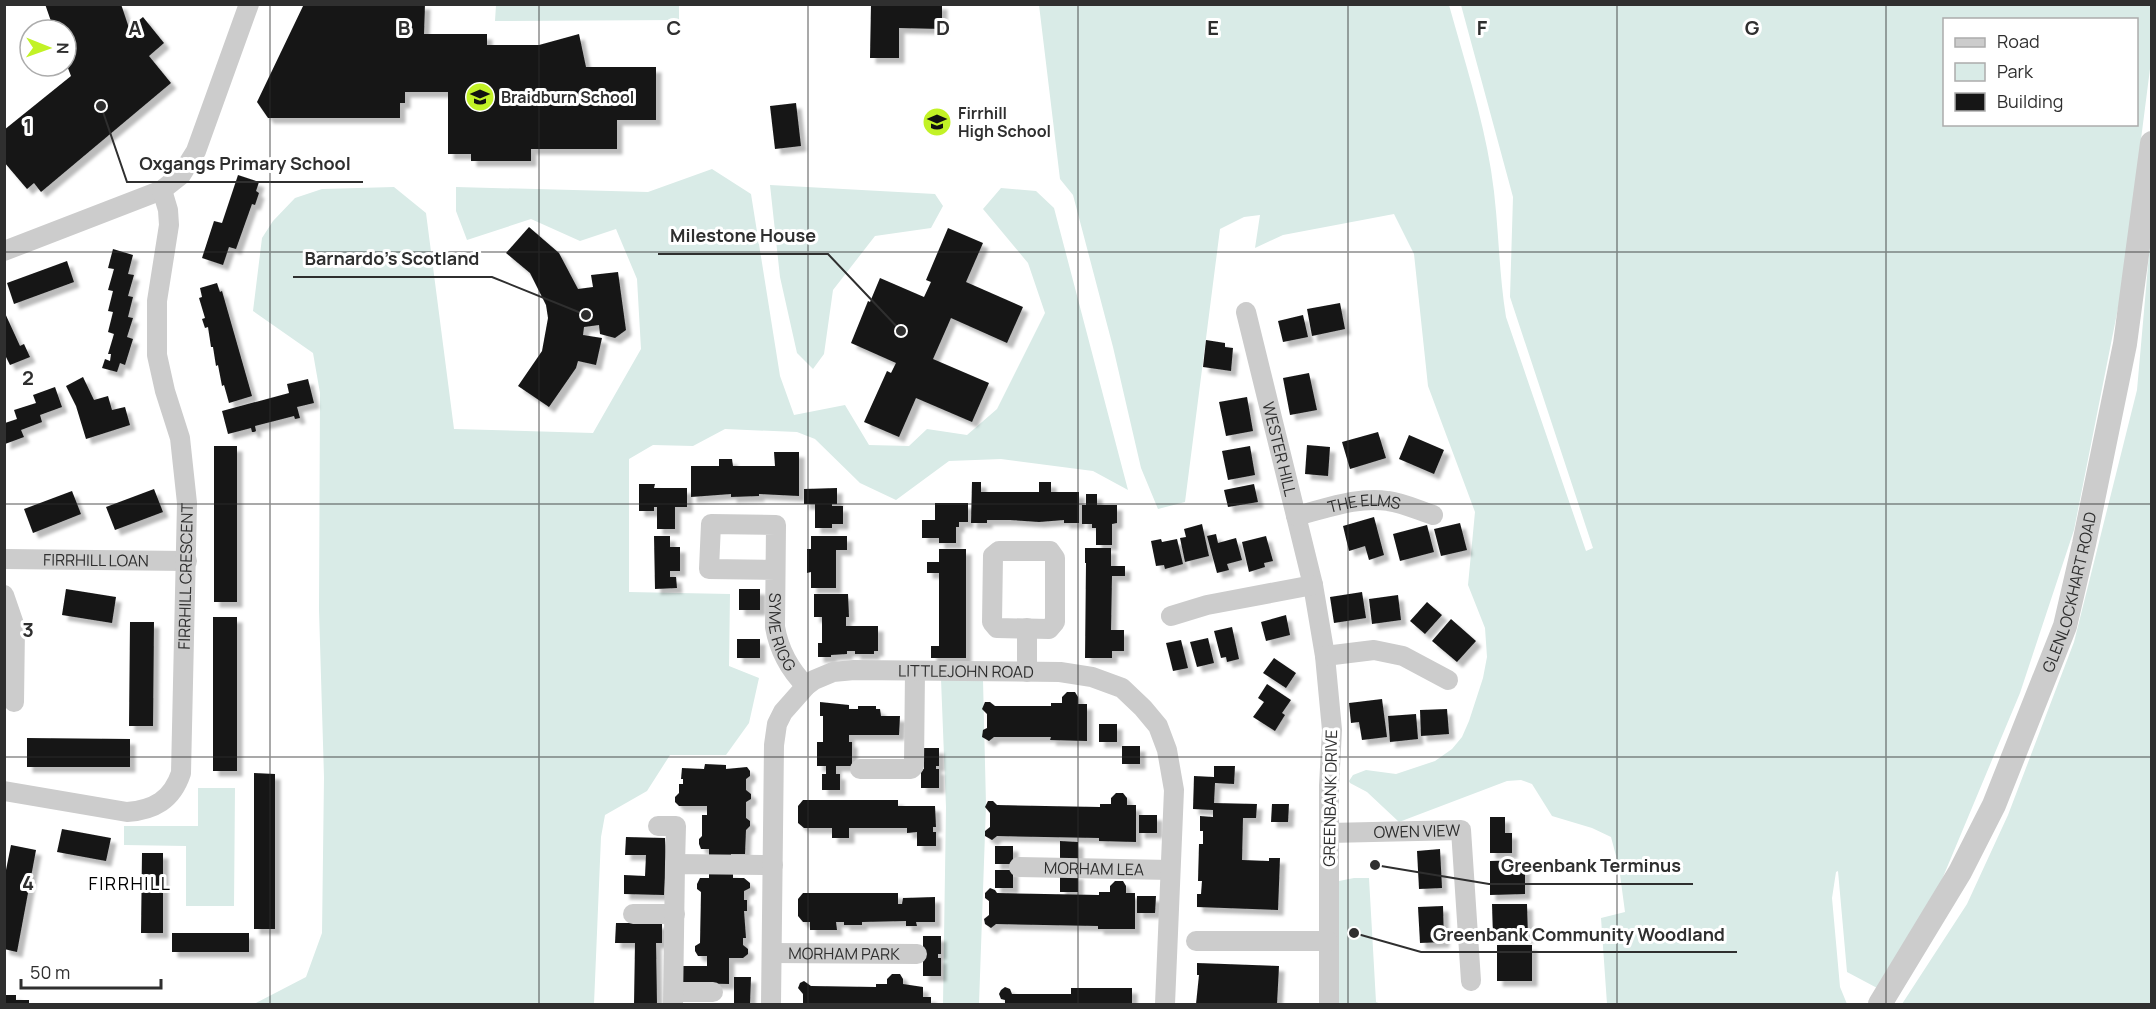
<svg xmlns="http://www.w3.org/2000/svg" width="2156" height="1009" font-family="Manrope,sans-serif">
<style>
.green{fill:#d9ebe7;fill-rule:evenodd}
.building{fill:#161616;filter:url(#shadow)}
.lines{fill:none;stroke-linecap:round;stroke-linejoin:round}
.minor{stroke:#ccc;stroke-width:20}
.tertiary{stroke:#ccc;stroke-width:24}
.grid{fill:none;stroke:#2f2f2f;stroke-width:1.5;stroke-opacity:0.55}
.labels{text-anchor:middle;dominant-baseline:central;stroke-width:6;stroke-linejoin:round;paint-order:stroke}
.poi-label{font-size:16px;font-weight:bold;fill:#2f2f2f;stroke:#fff;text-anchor:start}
.street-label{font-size:16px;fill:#2f2f2f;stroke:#fff}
.neighbourhood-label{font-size:18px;letter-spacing:1.5px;fill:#000;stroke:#fff}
.grid-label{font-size:20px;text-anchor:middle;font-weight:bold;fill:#2f2f2f;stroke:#fff;stroke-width:6;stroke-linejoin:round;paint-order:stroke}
.leader{fill:none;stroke:#2f2f2f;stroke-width:2}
.callout-dot{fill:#2f2f2f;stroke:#fff;stroke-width:2}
.callout-label{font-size:18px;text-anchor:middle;font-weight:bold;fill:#2f2f2f;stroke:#fff;stroke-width:6;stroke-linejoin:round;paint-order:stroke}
</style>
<defs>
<filter id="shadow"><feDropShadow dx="5.5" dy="5.5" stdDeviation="1.5" flood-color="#0004"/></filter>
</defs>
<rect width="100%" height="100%" fill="#fff"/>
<path class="green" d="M496,5H679V20L495,21Z
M1039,5H1449C1464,59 1482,114 1491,170C1499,219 1498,268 1506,317L1586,551L1593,548L1510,297L1513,197L1461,5H2151V61L2122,288L2074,530L2020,693L1938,889L1879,989L1847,972L1838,871L1836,872L1832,898L1840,987L1847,1004H1607L1601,918L1625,912L1619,867L1611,837L1592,828L1552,816L1532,784L1521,780L1507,781L1399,822L1367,792L1350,783L1349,781L1353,775L1366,770L1396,774L1435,761L1452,749L1462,737L1469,721L1483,678L1487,657L1485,628L1468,585L1475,512L1428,386L1414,254L1394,214L1283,235L1255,248L1260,215L1244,217L1220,229L1185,502L1158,509L1141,468L1113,347L1073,195L1060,179ZM1944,20H2136V124H1944Z
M712,169L751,194L780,376L794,415L845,405L869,445L909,446L927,429L967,435L997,409L1045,313L1028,263L983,209L1001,188L1036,191L1054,208L1128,490L1093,471L1001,459L949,461L896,500L860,483L815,439L797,432L725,429L693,446L653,445L629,459V592L730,594L729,666L759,678L749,723L726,755H670L647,791L605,815L601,837L594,1004H254L306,977L322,933L324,777L319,610L320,393L313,353L253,311L262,238L273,221L295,198L322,189L394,187L426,213L454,429L593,433L641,349L637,279L616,229L580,241L531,219L467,240L456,211V187L648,192Z
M770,185L935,194L943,206L931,228L875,236L833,290L824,354L813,369L797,353L780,277Z
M2151,232V1004H1902L1967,904L2008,815L2074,642L2137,390Z
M941,679L983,680L986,805L979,1004H943L946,807Z
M198,788H235L234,906H186V846L124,845V826H198Z
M1354,878H1369L1376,1002L1381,1004H1337L1334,882Z"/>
<path class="building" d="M45,4H121L129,28L143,17L164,43L149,56L171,83L41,192L34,183L27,189L4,162V130L71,76L66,63V30H54Z
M304,4H425L424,34H487V45H539L579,34L586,67H656V120H617V149H531V161H471V154H448V92H405V103H400V118H268L257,102Z
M871,4H942V29L899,28V58H870Z
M796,103L801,146L775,149L770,106Z
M238,175L259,182L256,191L259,193L255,205L252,204L236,249L229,247L223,265L202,258L214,221L222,223Z
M529,227L559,253L578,289L593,287L591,275L618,272L626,330L615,338L600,334L599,325L584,327L583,335L602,338L596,365L578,361L576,368L549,407L518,386L542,351L548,318L546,305L530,273L506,253Z
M948,228L983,243L966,282L1023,307L1007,343L951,318L933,359L989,383L972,422L916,398L899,437L864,422L887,371L891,373L896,363L851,343L866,306L868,301L870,302L880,278L924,297L931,282L926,280Z
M113,249L133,255L128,274L134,275L128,296L133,297L128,317L133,318L127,337L133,339L125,365L120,363L117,372L102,368L105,359L110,361L111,354H108L114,334L108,332L113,312L108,311L113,291L108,290L114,269L108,268Z
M67,261L74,282L14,304L7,283Z
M217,283L220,292L222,291L252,396L229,403L224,385L222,386L218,365L216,366L213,347H211L208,327L205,328L202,319L205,318L199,298L202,297L200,288Z
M1340,303L1345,329L1312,336L1307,309Z
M4,311L20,346L24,344L30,357L10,365L4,353Z
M1303,315L1308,337L1283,342L1278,321Z
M1206,340L1225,343V347L1233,348L1231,371L1203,367Z
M1309,373L1317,410L1290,415L1283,378Z
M83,377L94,400L108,396L112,410L125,407L130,425L86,439L76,406L66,386Z
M308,379L314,403L297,407L300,418L295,419L294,416L255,426L256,431L254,432H252L251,428L228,434L222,411L289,393L287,384Z
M55,387L62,407L40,415L42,422L21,430L24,437L5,444V423L17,419L14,410L36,403L33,395Z
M1247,397L1253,431L1226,436L1219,402Z
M1378,432L1386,458L1350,469L1342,442Z
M1409,435L1444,450L1434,474L1399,459Z
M1307,445L1330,447L1328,476L1305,474Z
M214,446H237V602H214Z
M1250,446L1255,475L1228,480L1222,451Z
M774,452H799V496L759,494V496L731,497V494L691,497V466H719V459H732L733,466H775Z
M972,482H981V492H1039V482H1051V492H1079V523H1064V520L1039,522L1010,520H987V523H971Z
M639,484H655L654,488H687V507H675V529H657V507H654V511H639Z
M1254,484L1258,502L1228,507L1224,490Z
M837,488V504H832V506H843V524H832V528H815V504H804V489Z
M154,489L163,512L115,530L106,507Z
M72,491L81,514L33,533L24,509Z
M1086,494H1097V505H1117V523L1112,524V545H1096V528H1092V524H1082V505H1086Z
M935,503H968V522H959V527H956V543H939V538H922V520H935Z
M1374,517L1384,555L1369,560L1365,546L1349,551L1343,526Z
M1460,523L1467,550L1441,556L1434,529Z
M1202,524L1209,556L1185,562L1180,538L1186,537L1184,529Z
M1427,525L1434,552L1400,561L1393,534Z
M1216,534L1218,543L1236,538L1242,560L1227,564L1229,570L1217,573L1207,536Z
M654,536H670V547H680V571H670V577H676L677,588L655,589Z
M811,536H847V550H836V588H811V572L807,573V549H811Z
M1266,536L1273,561L1264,563L1265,567L1249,572L1242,542Z
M1161,539L1162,542L1177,539L1183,564L1165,569L1164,565L1156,566L1151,541Z
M1085,548H1111V566H1125V576H1112L1111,630H1124V651H1112V658H1085L1086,563H1085Z
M939,549H966V658H931V646H939V573H927V562H939Z
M66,589L116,597L112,623L62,615Z
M739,589H760V610H739Z
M1362,592L1366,618L1334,623L1330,597Z
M814,594H848L849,617H846V626H878V651H874V654H855V651H847V654L831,655V657H818V643H822V617H814Z
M1398,595L1401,620L1372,624L1369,599Z
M1427,602L1442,615L1425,634L1410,621Z
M1286,615L1290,635L1266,641L1261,622Z
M213,617H237V771H213Z
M1451,619L1476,641L1457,662L1432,641Z
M130,622H154L153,726H129Z
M1232,627L1239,659L1227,662L1226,657L1221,658L1214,631Z
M1208,638L1214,663L1197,667L1190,642Z
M737,639H760V658H737Z
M1181,640L1188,668L1173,671L1166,643Z
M1274,658L1296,673L1286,688L1263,673Z
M1267,684L1291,700L1282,713L1285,715L1275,731L1253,717L1264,702L1258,698Z
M1067,692H1075L1078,697V704H1087V741L1050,740L1051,737H994L989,741L982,737L983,730L987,728V714L982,709L985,702H990L995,706H1051V703H1062V697Z
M1382,699L1387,737L1362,740L1359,722L1351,723L1349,703Z
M820,702L849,705V709H858V706H876V709H880L881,716H900L899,735H849V742H852V766H836V774H840V790H822V774H826V766H817V742H823V716H820Z
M1447,709L1449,734L1421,736L1420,710Z
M1416,714L1418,739L1390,742L1388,716Z
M1099,724H1117V742H1099Z
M27,738L130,739V767H27Z
M1122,746H1140V764H1122Z
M921,748H939V766H936V769H939V788H921V769H924V766H921Z
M705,764L726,765V769L747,767L750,771V776L746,779V790L751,794V799L746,802V818L750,821V826L746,830L745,854H731V857L709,856V849H701L699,844V839L702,836V815H707V806H679L675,802V797L679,793V784H683V779H681L682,768L704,769Z
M1214,766H1235L1234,784L1215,783L1214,803L1257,804L1256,818H1243L1242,860L1269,861V858H1280L1278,910L1197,907V894H1201L1202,881H1198L1199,844H1203V831H1200V816L1213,817V810L1193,809L1194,776L1214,777Z
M254,773L275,774V929H254Z
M1116,793H1123L1127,798V805H1136V842L1099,841V838L997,836L992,840L985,836V831L990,827V813L985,807L988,801H993L997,805L1100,807V804H1111V798Z
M803,800H898V806H935L936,827H933V832H936V846H917V832L907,833V828H849V838H832V828H804L798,823V806Z
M1272,804H1289L1288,822H1271Z
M1139,815H1157V833H1139Z
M1490,817H1505V833H1512V853H1490Z
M62,829L111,838L106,861L57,852Z
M626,837L665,838L667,878H665L664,895L624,894V875L645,876L646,855H625Z
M1060,841L1078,842V859H1060Z
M11,845L36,850L17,952L4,949V880Z
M995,846H1013V864H995Z
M1440,849L1442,888L1419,889L1417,851Z
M142,853H163V933H141Z
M1525,860V894L1490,895V861Z
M995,870H1013V888H995Z
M709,872L733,873V878H744L750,883V888L744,891V900H747V911H744L746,938H743V945L748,949V954L743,958H729V984L682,983V966H707V956H698L695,951V946L700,943L701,892L697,889V884L700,878H709Z
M1060,874H1078V892H1060Z
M1115,881H1123L1126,886V893H1135V929H1098V926L996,924L991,928L985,924L984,919L989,915V901L985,898V893L990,888L995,890L997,893L1099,895V892H1110V886Z
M803,893H898V904H902L903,898L935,897V922H916L917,926H906V921L862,922V925H844V922H836L837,930H810V922H803L798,916V899Z
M1137,896H1156L1155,913H1137Z
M1492,904H1527L1528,938H1493Z
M1443,906L1444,942L1420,943L1418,907Z
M616,923H662V943H656L657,1004H634L635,943H615Z
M172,933H249V952H172Z
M923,936H941V954H938V958H941V976H923V958H926V953H923Z
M1497,945H1532V981H1497Z
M1197,963L1279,966L1277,1004H1196L1199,975H1197Z
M892,974H900L903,979V984L923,987V997H931V1004H803V994L798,988L800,983L804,981L811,986L876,987V984H887V979Z
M734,977H751L750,1004H734Z
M1005,987L1010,989L1012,994H1071V988H1132V1004H1005V1000L1001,999L999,994L1001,990Z
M4,995H16V1000H29V1004H4Z"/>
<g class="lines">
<g class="minor">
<path d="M4,251L162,190L181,175L196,151L249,4"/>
<path id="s1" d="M1246,312L1313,585L1325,656L1332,730L1329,786V1004"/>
<path id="s2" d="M1296,516C1325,509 1358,496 1388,501C1403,503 1418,510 1433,515"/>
<path d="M999,551H1050L1055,558V622L1049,629L997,628L992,622L993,556Z"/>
<path id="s3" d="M4,559L187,561"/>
<path id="s4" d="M775,570L709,569L711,524L776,525L775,627C779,650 789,669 806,686"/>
<path d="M4,595L15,627L14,702"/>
<path d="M1171,616L1207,605L1313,585"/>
<path d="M1325,656L1374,650L1403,656L1448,680"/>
<path d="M1027,672V628"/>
<path d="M860,769H911L914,766L915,671"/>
<path id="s5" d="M4,791L127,812C154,810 172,800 181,773L187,503L180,438L165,391L157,355V301L169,225L168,210L162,190"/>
<path d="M658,826H676L675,864"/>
<path id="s6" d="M1329,833L1461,830L1471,981"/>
<path id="s7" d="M1019,867L1170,870"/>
<path d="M633,914H675"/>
<path d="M1196,941H1328"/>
<path id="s8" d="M772,953L917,954"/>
<path d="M674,992H713"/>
<path d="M673,1004L675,864L773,865"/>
<path id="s9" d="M771,1004L774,745L777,724L783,712L806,686L814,680L833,672L854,670L1060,672L1092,677L1122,688L1143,708L1158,726L1167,750L1174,790L1165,1004"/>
</g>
<path class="tertiary" id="s10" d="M1880,1004L1960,872L1994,805L2065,626L2084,544L2125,344L2152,143"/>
</g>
<path class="grid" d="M270,4V1004M539,4V1004M808,4V1004M1078,4V1004M1348,4V1004M1617,4V1004M1886,4V1004M4,252H2152M4,504H2152M4,757H2152"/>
<defs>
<g id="school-disc" transform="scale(1.5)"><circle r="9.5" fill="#c2f226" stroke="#fff"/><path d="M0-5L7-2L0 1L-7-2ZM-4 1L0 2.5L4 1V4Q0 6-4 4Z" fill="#111"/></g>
</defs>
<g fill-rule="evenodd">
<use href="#school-disc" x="480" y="97"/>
<use href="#school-disc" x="937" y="122"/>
</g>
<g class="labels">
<g class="poi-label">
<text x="501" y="97">Braidburn School</text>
<text x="958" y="113">Firrhill<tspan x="958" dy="18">High School</tspan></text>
</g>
<g class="street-label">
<text stroke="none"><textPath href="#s1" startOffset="141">WESTER HILL</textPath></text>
<text stroke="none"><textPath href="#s2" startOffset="70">THE ELMS</textPath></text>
<text stroke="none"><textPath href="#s3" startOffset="92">FIRRHILL LOAN</textPath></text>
<text stroke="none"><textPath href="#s5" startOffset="393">FIRRHILL CRESCENT</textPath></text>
<text stroke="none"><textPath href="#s10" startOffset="456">GLENLOCKHART ROAD</textPath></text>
<text stroke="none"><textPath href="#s4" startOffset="284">SYME RIGG</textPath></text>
<text stroke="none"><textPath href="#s9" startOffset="492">LITTLEJOHN ROAD</textPath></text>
<text transform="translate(1330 798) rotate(-89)">GREENBANK DRIVE</text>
<text stroke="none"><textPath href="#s6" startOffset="88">OWEN VIEW</textPath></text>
<text stroke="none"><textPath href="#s7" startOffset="75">MORHAM LEA</textPath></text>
<text stroke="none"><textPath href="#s8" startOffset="72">MORHAM PARK</textPath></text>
</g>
<g class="neighbourhood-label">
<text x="130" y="883">FIRRHILL</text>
</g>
</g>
<g class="grid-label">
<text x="135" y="35">A</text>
<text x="404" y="35">B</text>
<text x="674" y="35">C</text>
<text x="943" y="35">D</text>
<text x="1213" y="35">E</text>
<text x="1482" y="35">F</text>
<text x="1752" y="35">G</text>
<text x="28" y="133">1</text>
<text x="28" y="385">2</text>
<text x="28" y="637">3</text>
<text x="28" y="890">4</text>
</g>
<path class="leader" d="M101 106L127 182H363M901 331L828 254H658M586 315L492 277H293M1375 865L1489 884H1693M1354 933L1421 952H1737"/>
<g class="callout-dot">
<circle cx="101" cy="106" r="6"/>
<circle cx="901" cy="331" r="6"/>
<circle cx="586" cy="315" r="6"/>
<circle cx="1375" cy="865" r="6"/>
<circle cx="1354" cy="933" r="6"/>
</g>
<g class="callout-label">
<text x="245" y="170">Oxgangs Primary School</text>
<text x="743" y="242">Milestone House</text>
<text x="392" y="265">Barnardo's Scotland</text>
<text x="1591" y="872">Greenbank Terminus</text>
<text x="1579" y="941">Greenbank Community Woodland</text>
</g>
<rect width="2156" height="1009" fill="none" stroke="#2f2f2f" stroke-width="12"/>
<rect x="1943" y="18" width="195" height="108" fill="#ffffff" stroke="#acacac" stroke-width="1.5"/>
<rect x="1955" y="38" width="30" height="9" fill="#cccccc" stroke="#acacac" stroke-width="1.5"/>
<text x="1997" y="48" font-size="18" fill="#2f2f2f">Road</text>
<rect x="1955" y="63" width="30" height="18" fill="#d9ebe7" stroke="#acacac" stroke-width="1.5"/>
<text x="1997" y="78" font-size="18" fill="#2f2f2f">Park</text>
<rect x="1955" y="93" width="30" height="18" fill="#161616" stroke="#acacac" stroke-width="1.5"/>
<text x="1997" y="108" font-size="18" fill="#2f2f2f">Building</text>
<g transform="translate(48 48) rotate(91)"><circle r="28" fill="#ffffff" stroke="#acacac" stroke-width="1.5"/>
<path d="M0-4.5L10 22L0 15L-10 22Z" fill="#c2f226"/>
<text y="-9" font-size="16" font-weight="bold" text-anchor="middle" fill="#2f2f2f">N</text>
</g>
<path d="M21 979v9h140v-9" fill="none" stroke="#2f2f2f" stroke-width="3"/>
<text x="30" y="979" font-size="18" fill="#2f2f2f" stroke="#ffffff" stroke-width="4.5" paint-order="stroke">50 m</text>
</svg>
